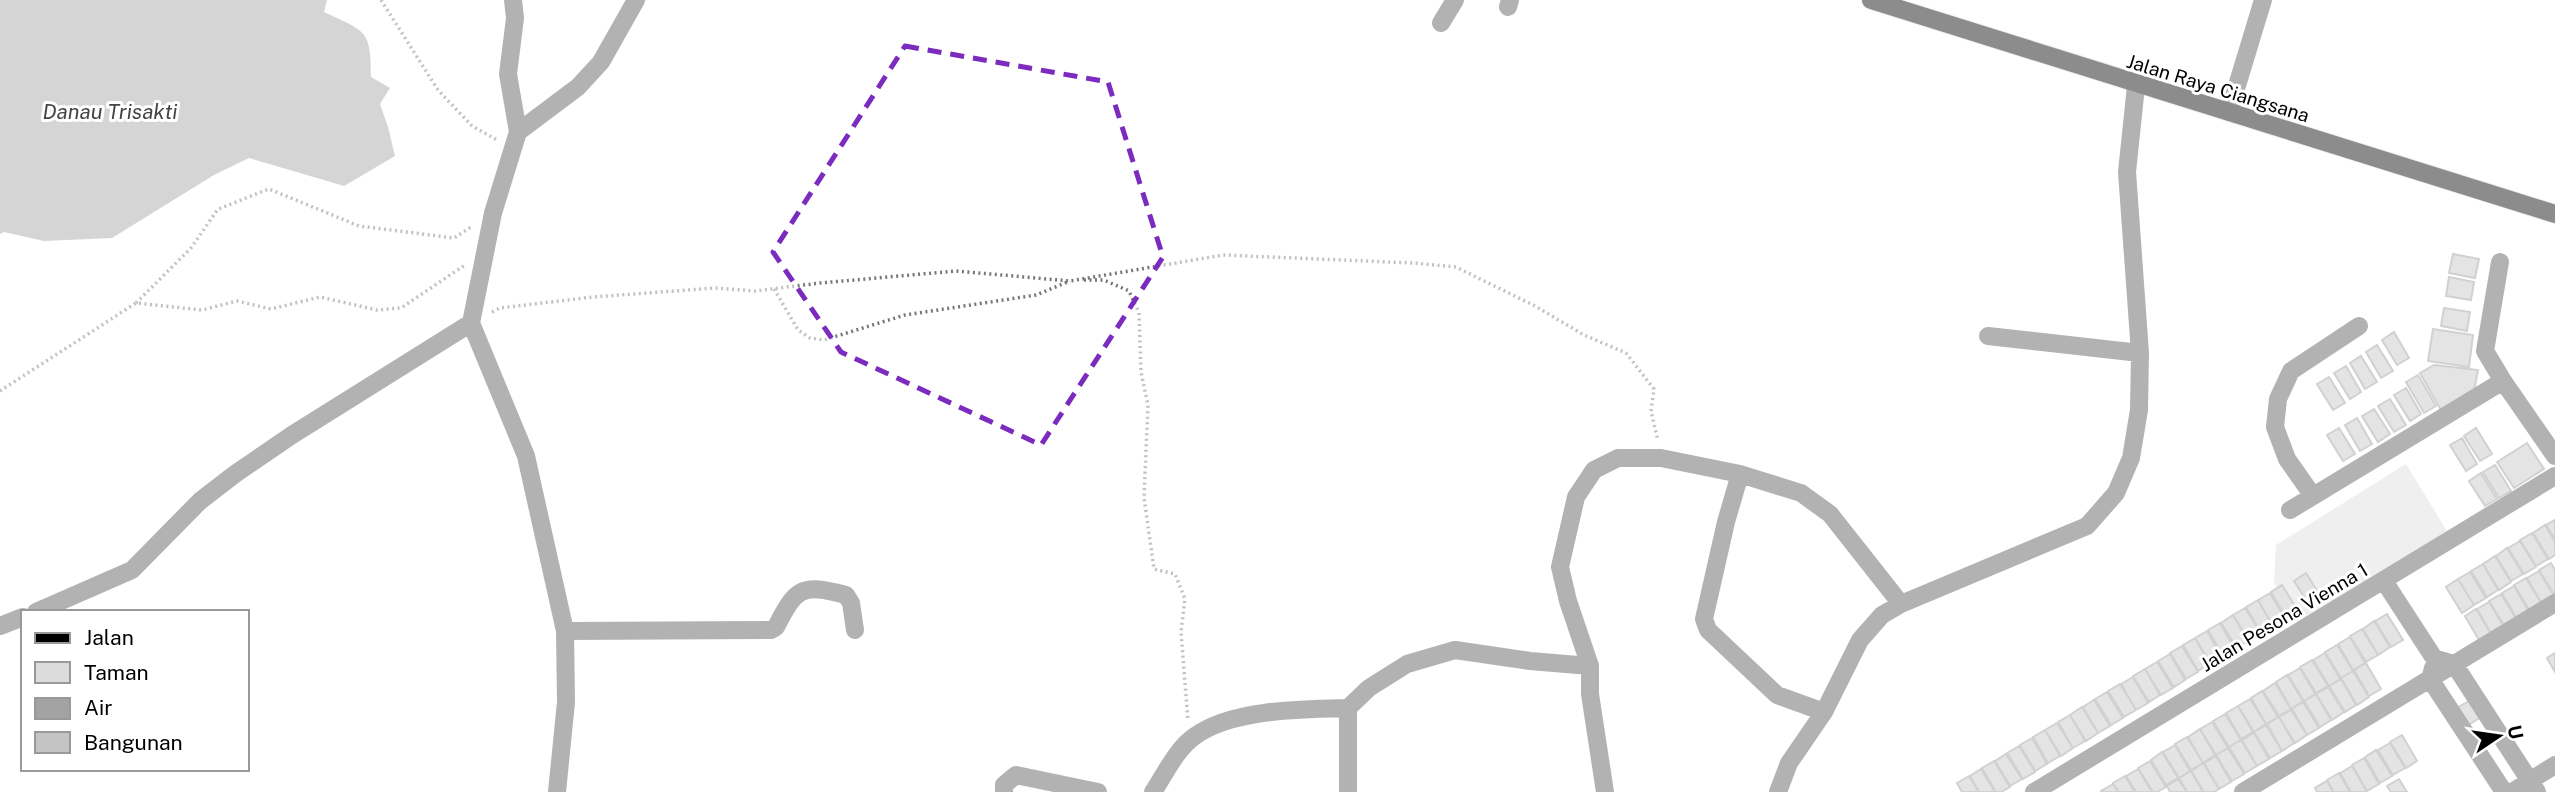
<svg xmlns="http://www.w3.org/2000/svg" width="2555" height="792" font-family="'Public Sans',sans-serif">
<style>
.green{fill:#dcdcdc}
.water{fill:#a3a3a3}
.building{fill:#c4c4c4;stroke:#999;stroke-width:2}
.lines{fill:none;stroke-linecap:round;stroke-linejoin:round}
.major-casing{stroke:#dbdbdb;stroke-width:20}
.path{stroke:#777;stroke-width:3.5;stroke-dasharray:2 3.5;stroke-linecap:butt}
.minor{stroke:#555;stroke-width:18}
.major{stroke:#000;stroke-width:18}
.marked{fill:none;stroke:#7b2cbf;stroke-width:5;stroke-dasharray:14 9;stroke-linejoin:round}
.labels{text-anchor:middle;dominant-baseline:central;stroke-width:6;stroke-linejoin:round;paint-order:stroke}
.street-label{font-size:19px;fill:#000;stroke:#fff}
.water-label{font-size:21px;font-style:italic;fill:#444;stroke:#fff}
</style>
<rect width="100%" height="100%" fill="#fff"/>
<path class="green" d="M2406,464L2453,541L2304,632L2274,583L2276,545Z"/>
<path class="water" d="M0,0H327L324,12C366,32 371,29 371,77L390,88L380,104L388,127L395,156L344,186L249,158L214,175L112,238L44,241L4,232L0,234Z"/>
<path class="building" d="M2453,254L2479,259L2475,278L2449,273Z
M2449,277L2474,282L2471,300L2446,296Z
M2444,308L2470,312L2467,331L2441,326Z
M2433,329L2473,335L2469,367L2428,361Z
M2394,332L2409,358L2397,365L2382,340Z
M2377,345L2393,371L2381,378L2366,352Z
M2361,356L2377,382L2365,389L2350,363Z
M2434,365L2478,370L2474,391L2441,410L2420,373Z
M2346,366L2361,392L2350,399L2334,373Z
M2418,375L2436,406L2424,413L2406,382Z
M2329,377L2345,403L2333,410L2317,384Z
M2406,388L2421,414L2410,421L2394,395Z
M2390,399L2406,425L2394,432L2378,406Z
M2374,409L2390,434L2378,442L2362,416Z
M2357,418L2372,444L2360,451L2345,425Z
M2339,428L2355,454L2343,461L2327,435Z
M2476,428L2492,454L2480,461L2464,436Z
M2462,438L2477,464L2466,471L2450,445Z
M2527,443L2544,469L2514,488L2497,462Z
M2495,465L2511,491L2499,498L2483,472Z
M2481,473L2497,499L2485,506L2469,481Z
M2555,520V539L2546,525Z
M2545,525L2555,542V555L2549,559L2533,533Z
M2532,533L2548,559L2536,566L2520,540Z
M2520,541L2536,567L2524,574L2508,548Z
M2507,548L2523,574L2511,581L2496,556Z
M2495,556L2511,582L2499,590L2483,564Z
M2551,563L2555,570V596L2539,570Z
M2483,564L2498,590L2487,597L2471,571Z
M2539,571L2554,596L2542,604L2527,578Z
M2470,572L2486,598L2474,605L2458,579Z
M2306,573L2322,599L2310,606L2294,581Z
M2526,578L2542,604L2530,611L2514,585Z
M2458,579L2474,605L2462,613L2446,587Z
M2282,585L2298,611L2286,618L2271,592Z
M2514,586L2529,612L2517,619L2502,593Z
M2270,593L2285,618L2273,626L2258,600Z
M2501,594L2517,620L2505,627L2489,601Z
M2258,600L2273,626L2261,633L2246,607Z
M2489,602L2504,627L2492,635L2477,609Z
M2245,608L2261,633L2249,641L2233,615Z
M2476,609L2492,635L2480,642L2465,616Z
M2387,614L2403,640L2391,647L2375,621Z
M2233,615L2248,641L2237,648L2221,623Z
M2374,621L2390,647L2378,655L2363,629Z
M2220,623L2235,649L2223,656L2208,630Z
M2362,629L2378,655L2366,662L2350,636Z
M2207,631L2222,657L2211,664L2195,638Z
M2350,637L2365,663L2353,670L2338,644Z
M2195,638L2210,664L2198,671L2183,645Z
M2337,645L2353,671L2341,678L2325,652Z
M2182,646L2198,672L2186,679L2170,653Z
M2325,653L2340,679L2329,686L2313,660Z
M2555,653V672L2547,658Z
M2170,654L2185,680L2174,687L2158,661Z
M2312,660L2328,686L2316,693L2300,667Z
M2157,662L2173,688L2161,695L2145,669Z
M2366,663L2381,689L2369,696L2354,670Z
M2300,668L2315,694L2304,701L2288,675Z
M2145,669L2160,695L2149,702L2133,676Z
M2353,671L2369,697L2357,705L2341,678Z
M2287,675L2303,701L2291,709L2276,682Z
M2133,677L2148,703L2136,710L2121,684Z
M2341,679L2356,705L2345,712L2329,686Z
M2275,683L2291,709L2279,716L2263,691Z
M2120,684L2136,710L2124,717L2108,691Z
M2328,687L2344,712L2332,720L2316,694Z
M2262,691L2278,717L2266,724L2251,698Z
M2107,692L2123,718L2111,725L2095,699Z
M2316,694L2331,720L2320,727L2304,701Z
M2250,699L2266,724L2254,732L2238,706Z
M2094,700L2110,726L2098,733L2083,707Z
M2471,700L2481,717L2465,727L2455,709Z
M2303,702L2319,728L2307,735L2292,709Z
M2238,706L2253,732L2241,739L2226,713Z
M2082,707L2098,733L2086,741L2070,715Z
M2291,710L2307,735L2295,743L2279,717Z
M2225,714L2241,740L2229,747L2213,721Z
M2070,715L2085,741L2073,748L2058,722Z
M2279,717L2294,743L2282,751L2267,724Z
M2212,722L2228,748L2216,755L2200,729Z
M2057,723L2073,748L2061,756L2045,730Z
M2266,725L2282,751L2270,758L2254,732Z
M2200,729L2215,755L2203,763L2188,737Z
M2045,730L2060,756L2048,763L2033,737Z
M2254,733L2269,759L2257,766L2242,740Z
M2402,735L2417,761L2406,768L2390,742Z
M2187,737L2203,763L2191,770L2175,744Z
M2032,738L2047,764L2035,771L2020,745Z
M2241,740L2257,766L2245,773L2229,747Z
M2390,743L2405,768L2393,775L2378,750Z
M2175,745L2190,771L2179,778L2163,752Z
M2019,746L2035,772L2023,779L2007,753Z
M2228,748L2244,774L2232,781L2216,755Z
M2376,750L2392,776L2380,783L2365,757Z
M2162,752L2178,778L2166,785L2151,760Z
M2006,754L2022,779L2010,786L1995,761Z
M2216,756L2231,782L2219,789L2204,763Z
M2364,758L2379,784L2367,791L2352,765Z
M1994,761L2010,787L2001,792H1996L1982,768Z
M2150,761L2166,787L2157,792H2153L2138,768Z
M2203,763L2219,789L2214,792H2204L2191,771Z
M2352,766L2367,792H2351L2340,773Z
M1981,769L1995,792H1979L1970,776Z
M2138,769L2152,792H2136L2126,776Z
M2191,771L2203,792H2187L2179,778Z
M2339,773L2350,792H2334L2327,780Z
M1969,776L1979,792H1962L1957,783Z
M2125,776L2135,792H2119L2113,783Z
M2178,779L2187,792H2170L2167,786Z
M2399,779L2407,792H2391L2387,786Z
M2327,781L2333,792H2317L2315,788Z
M2113,784L2118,792H2102L2101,791Z"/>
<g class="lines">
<g class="major-casing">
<path id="major" d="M1871,0C2098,73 2327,142 2555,214"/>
</g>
<path class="path" d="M381,0L438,90L472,126L499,141
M1084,280H1104L1129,291L1139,313L1141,372L1148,405L1144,498L1154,569L1175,574L1185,599L1181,632L1188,721
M774,289L798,330L810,338L824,340L905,315L1036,295L1070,281
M136,303L191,248L218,209L269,189L359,226L454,238L471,227
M492,312L500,308L593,297L715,288L755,291L820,283L956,271L1070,281L1223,255L1414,263L1456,267L1535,306L1584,335L1626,353L1654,389L1651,411L1658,441
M0,391L136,303L202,310L237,301L271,309L320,297L377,310L401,308L465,265"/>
<path class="minor" d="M513,0L515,18L508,74L518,132L493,213L471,323L526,456L565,631L566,702L557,792
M1508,7L1510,0
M1441,23L1455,0
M2229,112L2263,0
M518,132L578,87L601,62L636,0
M1988,336L2140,353
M2503,381L2555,456
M1740,474L1726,522L1704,619L1708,630L1777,695L1824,712
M2313,496L2287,459L2275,427L2278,399L2291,371L2359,326
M2290,510L2503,381L2485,351L2500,262
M2384,581L2434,658L2454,664L2537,792
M36,612L132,570L200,501L235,474L292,435L471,323
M0,626L23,617
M565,631L771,630L776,627C796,588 801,583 846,595L851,603L855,630
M2433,668L2430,679L2504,792
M1004,792V785L1016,775L1098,792
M1153,792C1165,774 1177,748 1195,736C1232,709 1304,709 1348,708
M1348,792V708L1369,688L1407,664L1455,650L1530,661L1590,666
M1605,792L1590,694V666L1568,601L1560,567L1576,497L1594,470L1618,458H1661L1740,474L1801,493L1830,514L1901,604
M1778,792L1789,763L1824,712L1860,640L1882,615L1901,604L2087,526L2116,493L2131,458L2139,410L2140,353L2127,172L2136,86
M2034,792L2555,476
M2243,792L2555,603
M2512,792L2555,765"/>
<use href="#major" class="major"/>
</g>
<path d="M0 0H2555V792H0ZM905,46L1108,82L1163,257L1041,445L841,352L773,252Z" fill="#fff" fill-opacity=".55" fill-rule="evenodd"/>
<path class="marked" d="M905,46L1108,82L1163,257L1041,445L841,352L773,252Z"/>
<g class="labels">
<g class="street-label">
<text transform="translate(2218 88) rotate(17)">Jalan Raya Ciangsana</text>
<text transform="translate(2284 617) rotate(-31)">Jalan Pesona Vienna 1</text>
</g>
<g class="water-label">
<text x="110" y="111">Danau Trisakti</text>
</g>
</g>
<rect x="21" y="610" width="228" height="161" fill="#ffffff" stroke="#999999" stroke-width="2"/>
<rect x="35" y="633" width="35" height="10" fill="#000000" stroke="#999999" stroke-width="2"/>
<text x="84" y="645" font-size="21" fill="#000000">Jalan</text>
<rect x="35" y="662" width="35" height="21" fill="#dcdcdc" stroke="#999999" stroke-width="2"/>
<text x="84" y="680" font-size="21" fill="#000000">Taman</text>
<rect x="35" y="698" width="35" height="21" fill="#a3a3a3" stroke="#999999" stroke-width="2"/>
<text x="84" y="715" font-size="21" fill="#000000">Air</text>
<rect x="35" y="732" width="35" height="21" fill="#c4c4c4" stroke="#999999" stroke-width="2"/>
<text x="84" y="750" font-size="21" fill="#000000">Bangunan</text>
<g transform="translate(2499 736) rotate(77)" stroke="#ffffff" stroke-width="5" paint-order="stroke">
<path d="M0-5L12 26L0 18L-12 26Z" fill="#000000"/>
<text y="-10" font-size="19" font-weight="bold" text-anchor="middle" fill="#000000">U</text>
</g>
</svg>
